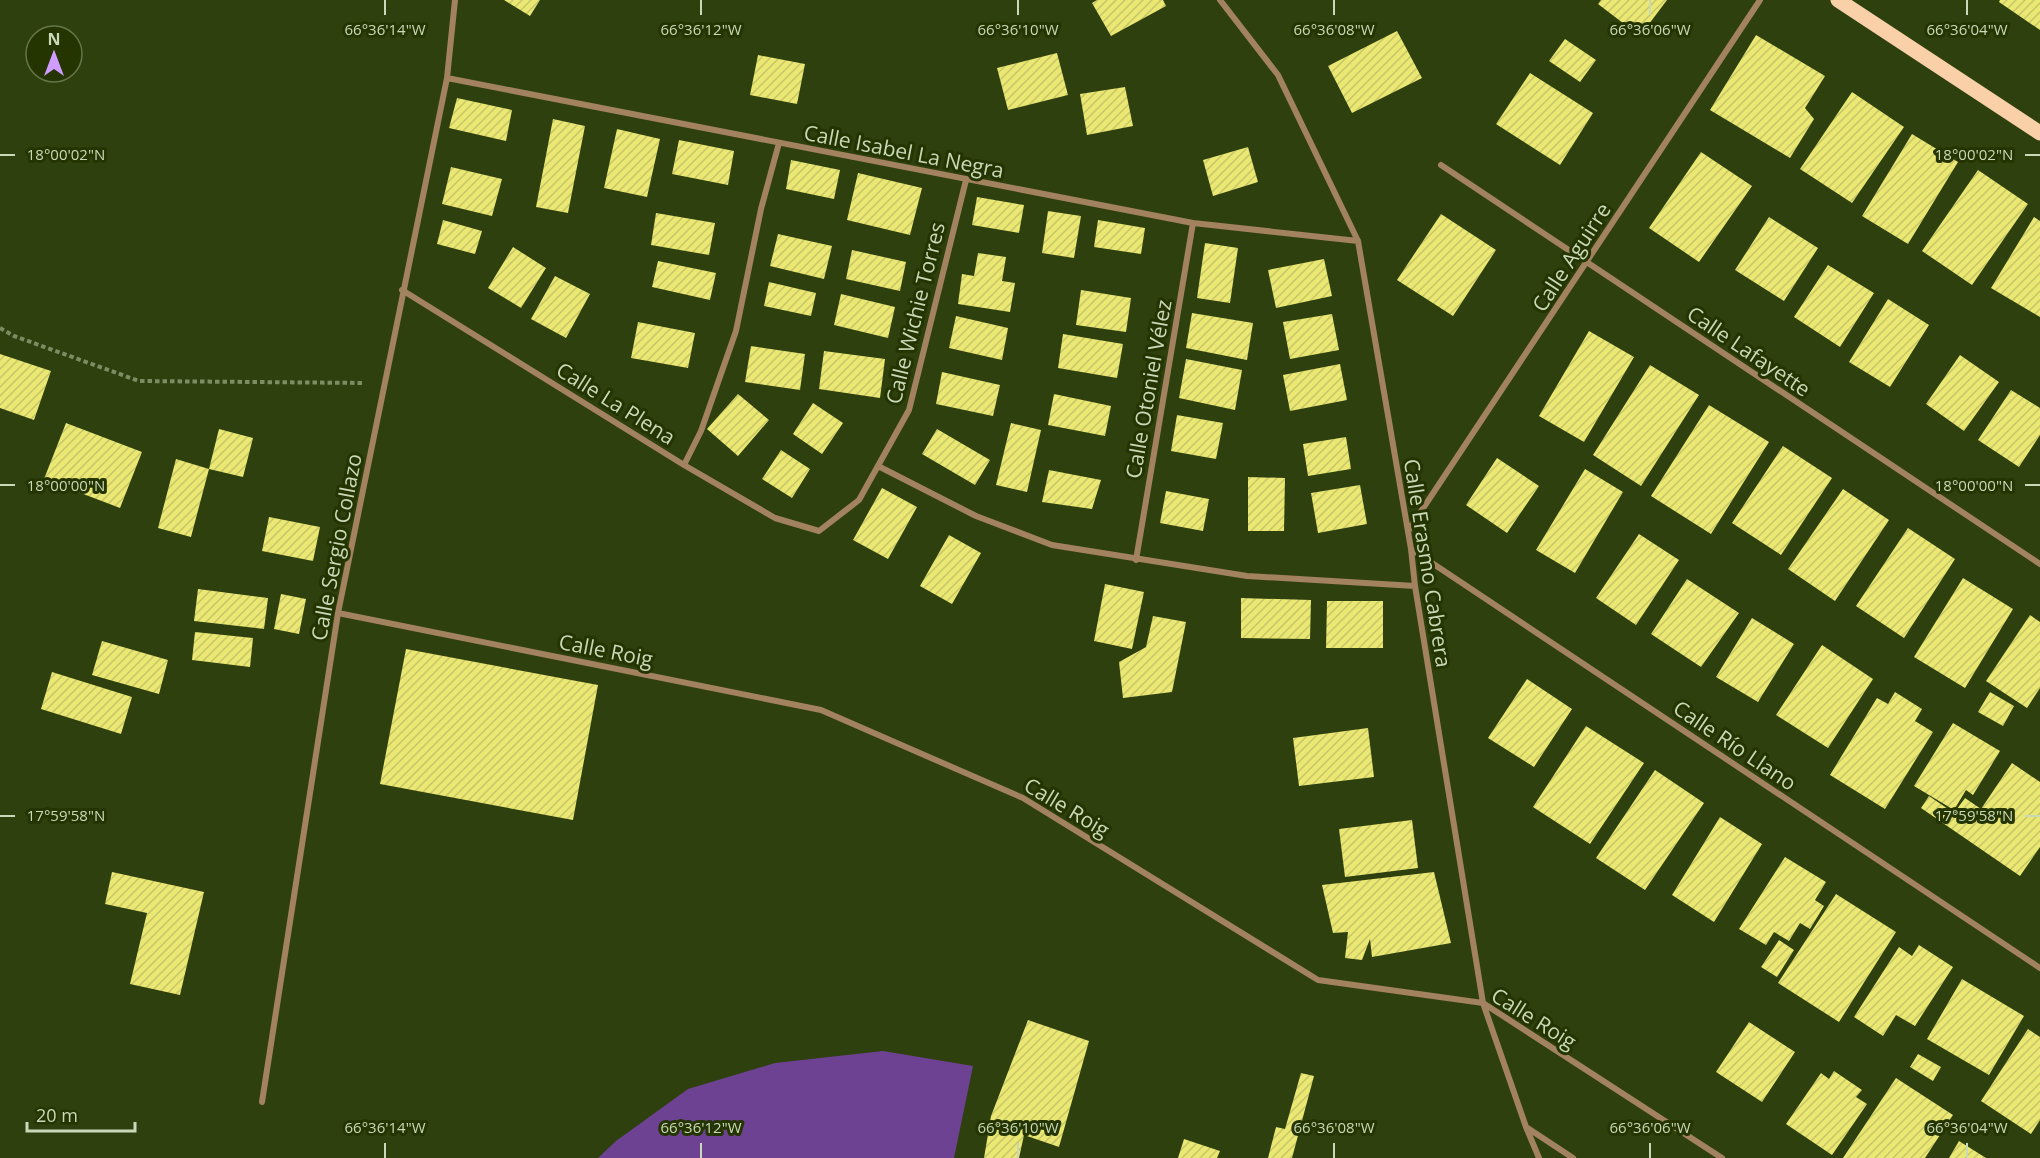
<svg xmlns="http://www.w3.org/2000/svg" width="2040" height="1158" font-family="'Open Sans',sans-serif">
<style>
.garden{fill:#6d4292}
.building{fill:url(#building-hatch)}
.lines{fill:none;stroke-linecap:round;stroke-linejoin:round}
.path{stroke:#7c8c63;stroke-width:4;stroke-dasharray:4.5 3;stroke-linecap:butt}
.street{stroke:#a38260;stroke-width:6}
.primary{stroke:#f9d0a7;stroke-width:15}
.ticks{fill:none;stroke:#c9d8b7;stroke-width:2}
.labels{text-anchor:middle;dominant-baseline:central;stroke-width:6;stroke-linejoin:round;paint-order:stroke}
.street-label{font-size:21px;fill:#c9d8b7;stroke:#243502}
.ticks-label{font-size:15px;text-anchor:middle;fill:#c9d8b7;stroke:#243502;stroke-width:6;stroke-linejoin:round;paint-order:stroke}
</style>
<defs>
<pattern id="building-hatch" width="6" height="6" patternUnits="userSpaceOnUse" patternTransform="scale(1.5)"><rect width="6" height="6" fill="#eae773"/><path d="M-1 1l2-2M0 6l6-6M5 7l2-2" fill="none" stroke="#c7c667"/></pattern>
</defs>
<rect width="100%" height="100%" fill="#2e400e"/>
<path class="garden" d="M883,1051L973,1066L954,1158H598L616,1141L688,1089L775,1063Z"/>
<path class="building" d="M504,0H540L530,16Z
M1097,0H1163L1166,6L1111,36L1092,3Z
M1601,0H1667L1640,36L1598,4Z
M2000,0H2040V30L1999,2Z
M1397,31L1422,78L1352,113L1328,66Z
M1756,35L1825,76L1805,108L1814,119L1790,158L1710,110Z
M1565,39L1596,60L1580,82L1549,61Z
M1057,53L1068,95L1008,110L997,68Z
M758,55L805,64L797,104L750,95Z
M1530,73L1593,113L1560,165L1496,124Z
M1125,87L1133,126L1087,135L1080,94Z
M1852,92L1904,127L1852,203L1800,169Z
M457,98L512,110L506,141L449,128Z
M553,119L585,126L568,213L536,207Z
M617,129L660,139L647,197L604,188Z
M1912,134L1958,162L1908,244L1862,216Z
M679,140L734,151L728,185L672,174Z
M1248,147L1258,182L1213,196L1203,160Z
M1701,152L1752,186L1699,262L1649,228Z
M791,160L840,170L834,199L786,189Z
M451,167L502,179L492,216L442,204Z
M1978,170L2028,204L1972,285L1922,251Z
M858,173L922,188L910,235L847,220Z
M977,197L1024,205L1019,233L972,225Z
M1048,211L1081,216L1074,258L1042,253Z
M656,213L715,223L709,255L651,245Z
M1441,214L1496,250L1453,316L1397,280Z
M1769,217L1818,248L1784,301L1735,270Z
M2034,217L2040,221V317L1991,288Z
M443,220L482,231L475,254L437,244Z
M1098,220L1145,228L1141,254L1094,247Z
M778,234L832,246L824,279L770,266Z
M1205,243L1238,248L1230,303L1197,298Z
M513,247L546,268L521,308L488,288Z
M852,250L906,262L900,291L846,279Z
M978,253L1006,257L1002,281L1015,283L1010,312L958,304L962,274L974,276Z
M1324,259L1332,296L1276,308L1268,270Z
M658,261L716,273L710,300L652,287Z
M1828,265L1874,293L1840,347L1794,317Z
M555,276L590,294L566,338L531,319Z
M769,282L816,293L811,316L764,306Z
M1081,290L1131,298L1126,332L1076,325Z
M841,294L895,307L888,338L834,325Z
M1888,299L1929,325L1890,387L1849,362Z
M1192,313L1253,323L1247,360L1186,348Z
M1332,314L1339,350L1290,359L1283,322Z
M956,316L1008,328L1002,360L949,348Z
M638,322L695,333L688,368L631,358Z
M1589,331L1634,357L1584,442L1539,416Z
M1063,334L1123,344L1117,378L1058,368Z
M751,346L805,354L800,390L745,382Z
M824,351L885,359L880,398L819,389Z
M0,354L51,371L34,420L0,408Z
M1960,355L1999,382L1964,431L1926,404Z
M1186,359L1242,370L1235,410L1179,398Z
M1340,364L1347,400L1290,411L1283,375Z
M1650,365L1699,395L1641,486L1593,455Z
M942,372L1000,385L993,416L936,404Z
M2011,390L2040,408V435L2019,467L1978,440Z
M738,394L769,420L738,456L707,429Z
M1054,394L1111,406L1105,436L1048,425Z
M813,403L843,423L822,454L793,434Z
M1709,405L1769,442L1711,534L1651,496Z
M1177,415L1223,423L1216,459L1171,451Z
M66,423L142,452L120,508L44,479Z
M1011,423L1041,430L1027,492L996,485Z
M219,429L253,438L243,477L209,469Z
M937,429L990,460L975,485L922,454Z
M1346,437L1351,469L1308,476L1303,444Z
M1783,446L1832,478L1781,555L1732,523Z
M781,450L810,469L792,498L762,479Z
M1497,458L1539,486L1507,533L1466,505Z
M176,459L209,469L191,537L158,528Z
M1585,469L1623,492L1575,573L1536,550Z
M1049,470L1101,480L1092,509L1042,502Z
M1248,477L1285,478L1284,531H1248Z
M1360,485L1367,524L1318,533L1311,493Z
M882,488L917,507L888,559L853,540Z
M1843,489L1889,520L1835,601L1788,569Z
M1166,491L1209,499L1203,531L1160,523Z
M269,517L320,527L313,561L262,551Z
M1908,528L1955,559L1904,638L1856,606Z
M1639,534L1679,560L1636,625L1596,598Z
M949,535L981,553L952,604L920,586Z
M1963,578L2013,609L1965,688L1914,657Z
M1687,579L1739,613L1701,667L1651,634Z
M1105,584L1144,592L1132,649L1094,641Z
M198,589L268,598L264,629L194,621Z
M281,594L306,599L299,634L274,629Z
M1241,598L1311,600L1310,639L1241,638Z
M1327,601H1383V648H1326Z
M2030,615L2040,622V688L2027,708L1986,681Z
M1153,616L1186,622L1172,692L1123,698L1119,662L1146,647Z
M1752,618L1794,644L1758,702L1716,677Z
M195,632L253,638L250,667L192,660Z
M102,641L168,660L159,694L92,675Z
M1822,645L1873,679L1828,748L1776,715Z
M406,649L598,685L573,820L380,784Z
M52,672L132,697L121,734L41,709Z
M1527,679L1572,709L1534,767L1488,738Z
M1895,692L1922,709L1915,721L1933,732L1885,809L1830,775L1877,698L1888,704Z
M1990,692L2014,706L2003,726L1978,712Z
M1953,723L2000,751L1973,795L1966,790L1954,810L1914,786Z
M1586,726L1644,763L1590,844L1533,807Z
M1368,728L1374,777L1299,786L1293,738Z
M2012,763L2040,782V847L2020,876L1921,808L1929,796L1954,813L1965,798L1981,809Z
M1655,770L1704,803L1645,890L1596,858Z
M1720,817L1762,844L1714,922L1672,895Z
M1412,820L1418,868L1345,877L1339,829Z
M1785,857L1826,882L1815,900L1824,906L1810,929L1800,923L1789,941L1774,932L1766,945L1739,929Z
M112,872L204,892L180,995L130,984L147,913L105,904Z
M1434,872L1451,943L1372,957L1370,939L1362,960L1345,958L1348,932L1333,933L1322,885Z
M1836,894L1896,932L1839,1022L1778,983Z
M1779,940L1794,950L1777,977L1761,967Z
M1919,945L1953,967L1915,1026L1896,1015L1883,1036L1854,1017L1899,947L1912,956Z
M1962,979L2024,1016L1989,1075L1927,1039Z
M1028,1020L1089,1041L1059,1147L1024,1135L1019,1158H984L991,1116Z
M1749,1022L1795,1052L1762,1102L1716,1072Z
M2028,1029L2040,1037V1120L2031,1134L1981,1101Z
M1918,1054L1941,1067L1933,1081L1910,1067Z
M1834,1071L1862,1090L1856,1097L1867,1104L1832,1155L1786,1124L1821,1073L1829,1079Z
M1301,1073L1314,1076L1292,1158H1268L1276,1127L1285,1129Z
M1896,1078L1953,1115L1925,1158H1843Z
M1184,1139L1220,1151L1217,1158H1178Z
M1959,1141L1986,1158H1949Z"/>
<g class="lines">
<path class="path" d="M0,328L14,336L139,381L365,383"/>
<path class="street" d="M1220,0L1278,75L1358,241L1411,549L1415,586L1483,1003L1526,1127L1539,1158
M447,78L1193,223L1358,241
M1441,165L2040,564
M402,290L684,465L775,518L819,531L859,500L909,410L966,180
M684,465L701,431L736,331L761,209L779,143
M878,466L976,516L1052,545L1247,576L1415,586
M1408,531L1760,0
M1411,549L2040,968
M1136,560L1193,223
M338,613L821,710L1023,798L1318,980L1483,1003L1722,1158
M262,1102L338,613L447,78L455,0
M1526,1127L1573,1158"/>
<path class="primary" d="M1838,0L2040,133"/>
</g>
<path class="ticks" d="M385,0V15M701,0V15M1018,0V15M1334,0V15M1650,0V15M1967,0V15M0,155H15M2025,155H2040M0,485H15M2025,485H2040M0,816H15M2025,816H2040M385,1143V1158M701,1143V1158M1018,1143V1158M1334,1143V1158M1650,1143V1158M1967,1143V1158"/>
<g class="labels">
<g class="street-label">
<text transform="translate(904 151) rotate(11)">Calle Isabel La Negra</text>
<text transform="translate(1571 257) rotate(-57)">Calle Aguirre</text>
<text transform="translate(915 313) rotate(-76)">Calle Wichie Torres</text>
<text transform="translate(1749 351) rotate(34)">Calle Lafayette</text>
<text transform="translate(1148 389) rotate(-80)">Calle Otoniel Vélez</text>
<text transform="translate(616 403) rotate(32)">Calle La Plena</text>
<text transform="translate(336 547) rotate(-79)">Calle Sergio Collazo</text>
<text transform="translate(1428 563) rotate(81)">Calle Erasmo Cabrera</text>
<text transform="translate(606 650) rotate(11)">Calle Roig</text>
<text transform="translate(1735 745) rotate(34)">Calle Río Llano</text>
<text transform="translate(1067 807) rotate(31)">Calle Roig</text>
<text transform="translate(1534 1018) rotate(32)">Calle Roig</text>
</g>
</g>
<g class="ticks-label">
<text x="385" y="35">66°36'14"W</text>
<text x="701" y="35">66°36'12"W</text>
<text x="1018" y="35">66°36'10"W</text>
<text x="1334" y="35">66°36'08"W</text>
<text x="1650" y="35">66°36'06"W</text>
<text x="1967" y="35">66°36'04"W</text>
<text x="66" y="160">18°00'02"N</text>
<text x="1974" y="160">18°00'02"N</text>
<text x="66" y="491">18°00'00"N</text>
<text x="1974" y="491">18°00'00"N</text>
<text x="66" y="821">17°59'58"N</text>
<text x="1974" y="821">17°59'58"N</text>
<text x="385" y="1133">66°36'14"W</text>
<text x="701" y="1133">66°36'12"W</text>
<text x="1018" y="1133">66°36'10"W</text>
<text x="1334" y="1133">66°36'08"W</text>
<text x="1650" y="1133">66°36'06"W</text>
<text x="1967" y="1133">66°36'04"W</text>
</g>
<g transform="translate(54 54)"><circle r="28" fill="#243502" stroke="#66764a" stroke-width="1.5"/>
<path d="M0-4.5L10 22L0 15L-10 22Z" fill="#d09dff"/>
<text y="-9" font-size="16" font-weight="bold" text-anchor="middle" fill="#c9d8b7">N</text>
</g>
<path d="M27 1122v9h108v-9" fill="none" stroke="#c9d8b7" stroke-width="3"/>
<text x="36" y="1122" font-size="18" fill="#c9d8b7" stroke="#243502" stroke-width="4.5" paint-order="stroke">20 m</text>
</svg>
